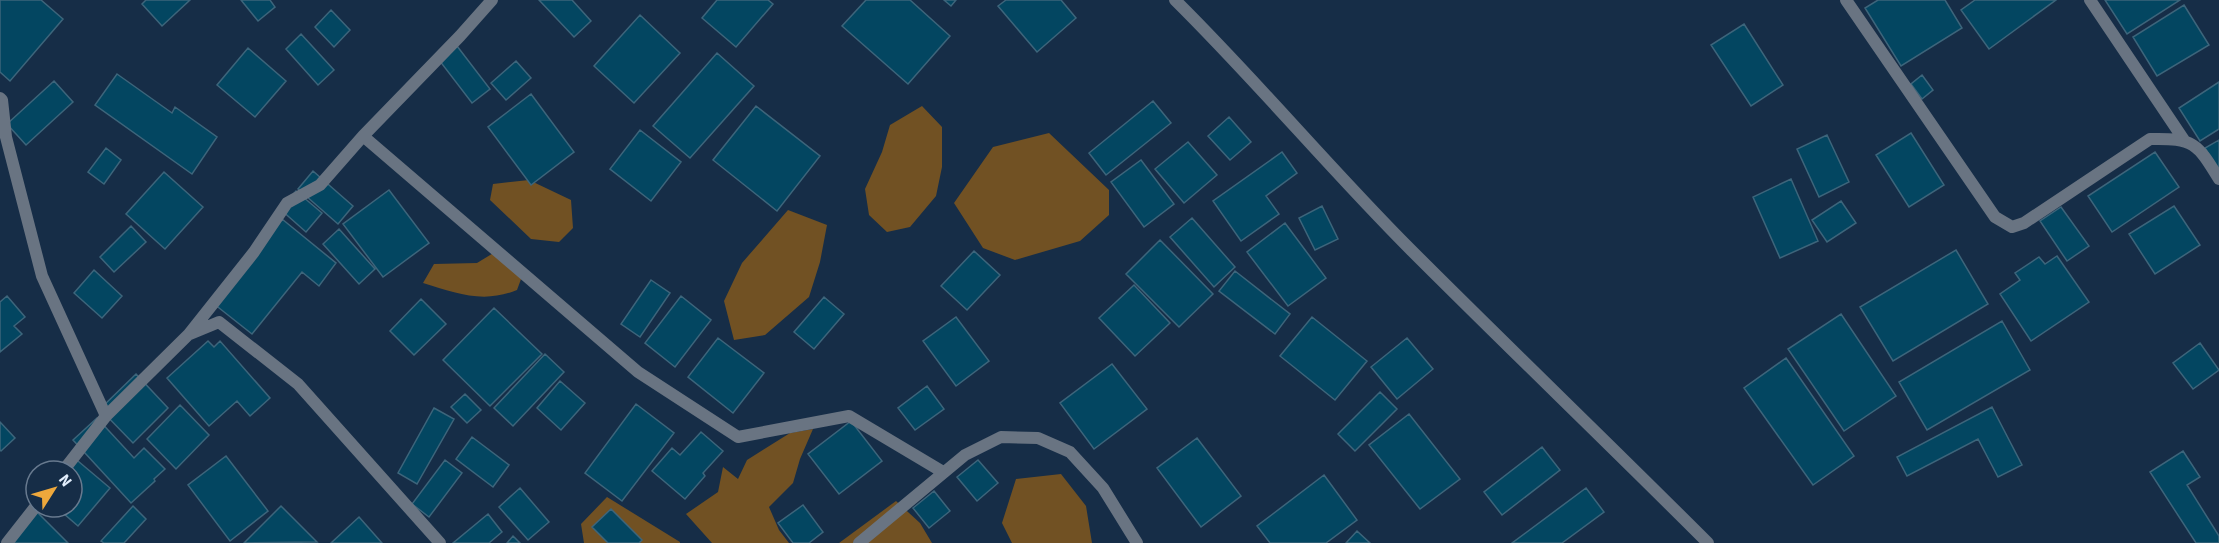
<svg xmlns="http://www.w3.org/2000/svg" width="2219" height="543" font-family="'Source Sans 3',sans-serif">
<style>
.forest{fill:#715123}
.building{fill:#034661;stroke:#3d657b;stroke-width:1.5}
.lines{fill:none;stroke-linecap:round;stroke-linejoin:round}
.minor{stroke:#697482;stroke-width:12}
</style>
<rect width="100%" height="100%" fill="#162d47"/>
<path class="forest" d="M922,106L942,127V167L936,196L910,227L887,232L869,215L865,189L882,152L890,125Z
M1049,133L1109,190V215L1080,241L1015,260L983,248L954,203L993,147Z
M529,180L571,200L573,228L559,242L531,239L490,200L493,184Z
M788,210L827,225L820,262L809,297L765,335L734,340L724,301L742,263Z
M500,249L524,271L517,290C483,304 456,293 423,283L434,264L477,263Z
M813,429L800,459L793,483L769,507L779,530L789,543H712L686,514L718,492L723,467L738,479L747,460L790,433Z
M1061,474L1086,506L1092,543H1012L1002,523L1016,479Z
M607,497L680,542V543H584L581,524Z
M896,501L920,523L932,543H839Z"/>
<path class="building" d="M0,0H41L63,19L10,81L0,72Z
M146,0H190L162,26L142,4Z
M241,0H270L275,7L258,21Z
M539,0H572L591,21L574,37Z
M717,0H768L773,4L736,47L702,18Z
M866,0H910L950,36L908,84L842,26Z
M944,0H956L951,6Z
M1006,0H1061L1076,18L1037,52L998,6Z
M1878,0H1945L1962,28L1901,66L1865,8Z
M1975,0H2056L1989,49L1961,10Z
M2105,0H2180L2127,34Z
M2184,5L2209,45L2157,76L2133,37Z
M331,10L350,30L334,47L315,27Z
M640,15L680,53L634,103L594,66Z
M1744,24L1783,85L1751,106L1711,45Z
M301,34L334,70L318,85L286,49Z
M457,46L490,89L472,103L439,60Z
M248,48L286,81L255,117L217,85Z
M717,53L754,86L690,158L653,126Z
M516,61L531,78L506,100L491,83Z
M117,74L172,113L175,107L217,137L192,174L95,105Z
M1922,75L1933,90L1922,99L1911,84Z
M54,81L73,102L26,145L7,124Z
M2219,82V129L2200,141L2179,108Z
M531,94L574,152L531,185L488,127Z
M1153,101L1171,123L1106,175L1089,153Z
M756,106L820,156L777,211L713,160Z
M1229,117L1251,142L1230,160L1208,136Z
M640,130L681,162L651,201L610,169Z
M1911,133L1944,185L1909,207L1876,155Z
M1827,135L1849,182L1819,197L1797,149Z
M2219,140V172L2205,148Z
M1188,142L1217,175L1184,203L1155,169Z
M106,148L121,160L104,184L88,172Z
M1282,152L1297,173L1266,196L1279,214L1241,241L1213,201Z
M2155,152L2179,187L2112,232L2088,196Z
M1141,160L1174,204L1144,227L1111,182Z
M313,171L353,206L338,224L298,189Z
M164,172L203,207L165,249L126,214Z
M1791,179L1818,241L1780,258L1753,197Z
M389,190L429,243L383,277L343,224Z
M296,191L322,213L306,232L280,209Z
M1841,201L1856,223L1827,242L1812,220Z
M1322,206L1338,239L1315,250L1299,218Z
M2174,206L2200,245L2155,274L2129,234Z
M2061,207L2089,246L2067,261L2040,221Z
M1192,218L1235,267L1214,287L1170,237Z
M282,219L336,263L319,286L302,272L252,334L214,304Z
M1285,223L1326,278L1288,306L1247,252Z
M131,226L146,242L114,272L100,257Z
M339,229L375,269L359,284L323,244Z
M1160,240L1213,294L1179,327L1126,274Z
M1956,250L1988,304L1893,361L1860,307Z
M974,251L1000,275L967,310L941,286Z
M2057,256L2089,302L2031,341L2000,294L2020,280L2015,273L2039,257L2045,264Z
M94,270L122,296L102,318L74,293Z
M1235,271L1290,314L1275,334L1219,291Z
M651,280L670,293L640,337L621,324Z
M1134,285L1170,323L1135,356L1099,318Z
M7,296L25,317L14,326L22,334L0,352V302Z
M681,296L711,320L675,367L645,343Z
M824,297L844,314L814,349L794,332Z
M421,299L446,324L414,355L390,331Z
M494,308L542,354L490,406L443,360Z
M1841,314L1896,396L1844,431L1788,349Z
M956,317L989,361L956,386L923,341Z
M1312,317L1367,361L1335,400L1280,356Z
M2002,321L2030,370L1927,430L1899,382Z
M718,338L764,373L733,413L688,377Z
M1407,338L1433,369L1397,399L1371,367Z
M208,341L214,347L220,341L270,398L250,416L237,401L209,426L167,378Z
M2200,343L2219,370L2193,389L2173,363Z
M545,354L564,372L513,426L494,408Z
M1786,358L1854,456L1813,485L1744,388Z
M1112,364L1147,409L1094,449L1060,403Z
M136,374L168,408L133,443L100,409Z
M560,381L585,403L561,430L537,408Z
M927,386L944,409L915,430L898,408Z
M1380,392L1397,409L1355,451L1338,434Z
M465,394L481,410L467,423L451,407Z
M636,404L674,433L622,501L585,473Z
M180,405L209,435L176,469L147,439Z
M1992,407L2022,465L1998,477L1978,439L1907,476L1897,457Z
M434,408L454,419L417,484L398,473Z
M1409,414L1460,479L1420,509L1369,445Z
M97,418L134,458L144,448L165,469L154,479L155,481L131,503L73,440Z
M851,421L882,461L839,494L808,454Z
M0,422L15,438L1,451L0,450Z
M701,432L723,451L703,473L705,476L685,499L652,471L672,448L680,455Z
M472,437L509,465L493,487L456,459Z
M1197,438L1241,496L1201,527L1157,468Z
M1542,447L1560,470L1502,515L1484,492Z
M2183,451L2200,477L2187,485L2219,536V543H2196L2150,472Z
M72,456L110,488L78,526L56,507H72V471H59Z
M226,456L268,511L230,541L188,485Z
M445,460L462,473L429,517L412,504Z
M978,460L998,483L977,501L957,477Z
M1324,475L1357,520L1326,543H1270L1257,526Z
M520,488L549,522L528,540L499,507Z
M1586,488L1604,512L1562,543H1512Z
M934,491L950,511L929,528L913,508Z
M803,505L823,532L809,543H793L778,523Z
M133,506L146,519L124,543H104L101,541Z
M281,506L317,542L244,543Z
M34,509L68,543H10Z
M611,509L642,540L639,543H608L592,527Z
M488,514L502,532L489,543H453Z
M359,517L382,543H331Z
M1357,531L1370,543H1346Z
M513,536L520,543H507Z"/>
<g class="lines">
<path class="minor" d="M1175,0C1257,81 1330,169 1411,250C1510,349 1610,445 1708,543
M1846,0L1995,217L2012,227L2024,223L2150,139C2194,138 2197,143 2219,179
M2090,0L2184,140
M0,98L2,100L6,137L42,276L106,416
M363,136L638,372L738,437L849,416L943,472
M190,334L219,322L298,384L440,543
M63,471L106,416L189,334L254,252L287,203L320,185L363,136L460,36L492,0
M7,543L36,506
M859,543L965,455L1001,437L1038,438L1070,452L1103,488L1137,543"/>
</g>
<g transform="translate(54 489) rotate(53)"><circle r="28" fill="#162d47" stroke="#687a8f" stroke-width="1.5"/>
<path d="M0-4.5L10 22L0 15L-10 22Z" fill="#eea83c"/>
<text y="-9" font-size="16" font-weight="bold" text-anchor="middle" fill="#e2eefc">N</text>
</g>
</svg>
